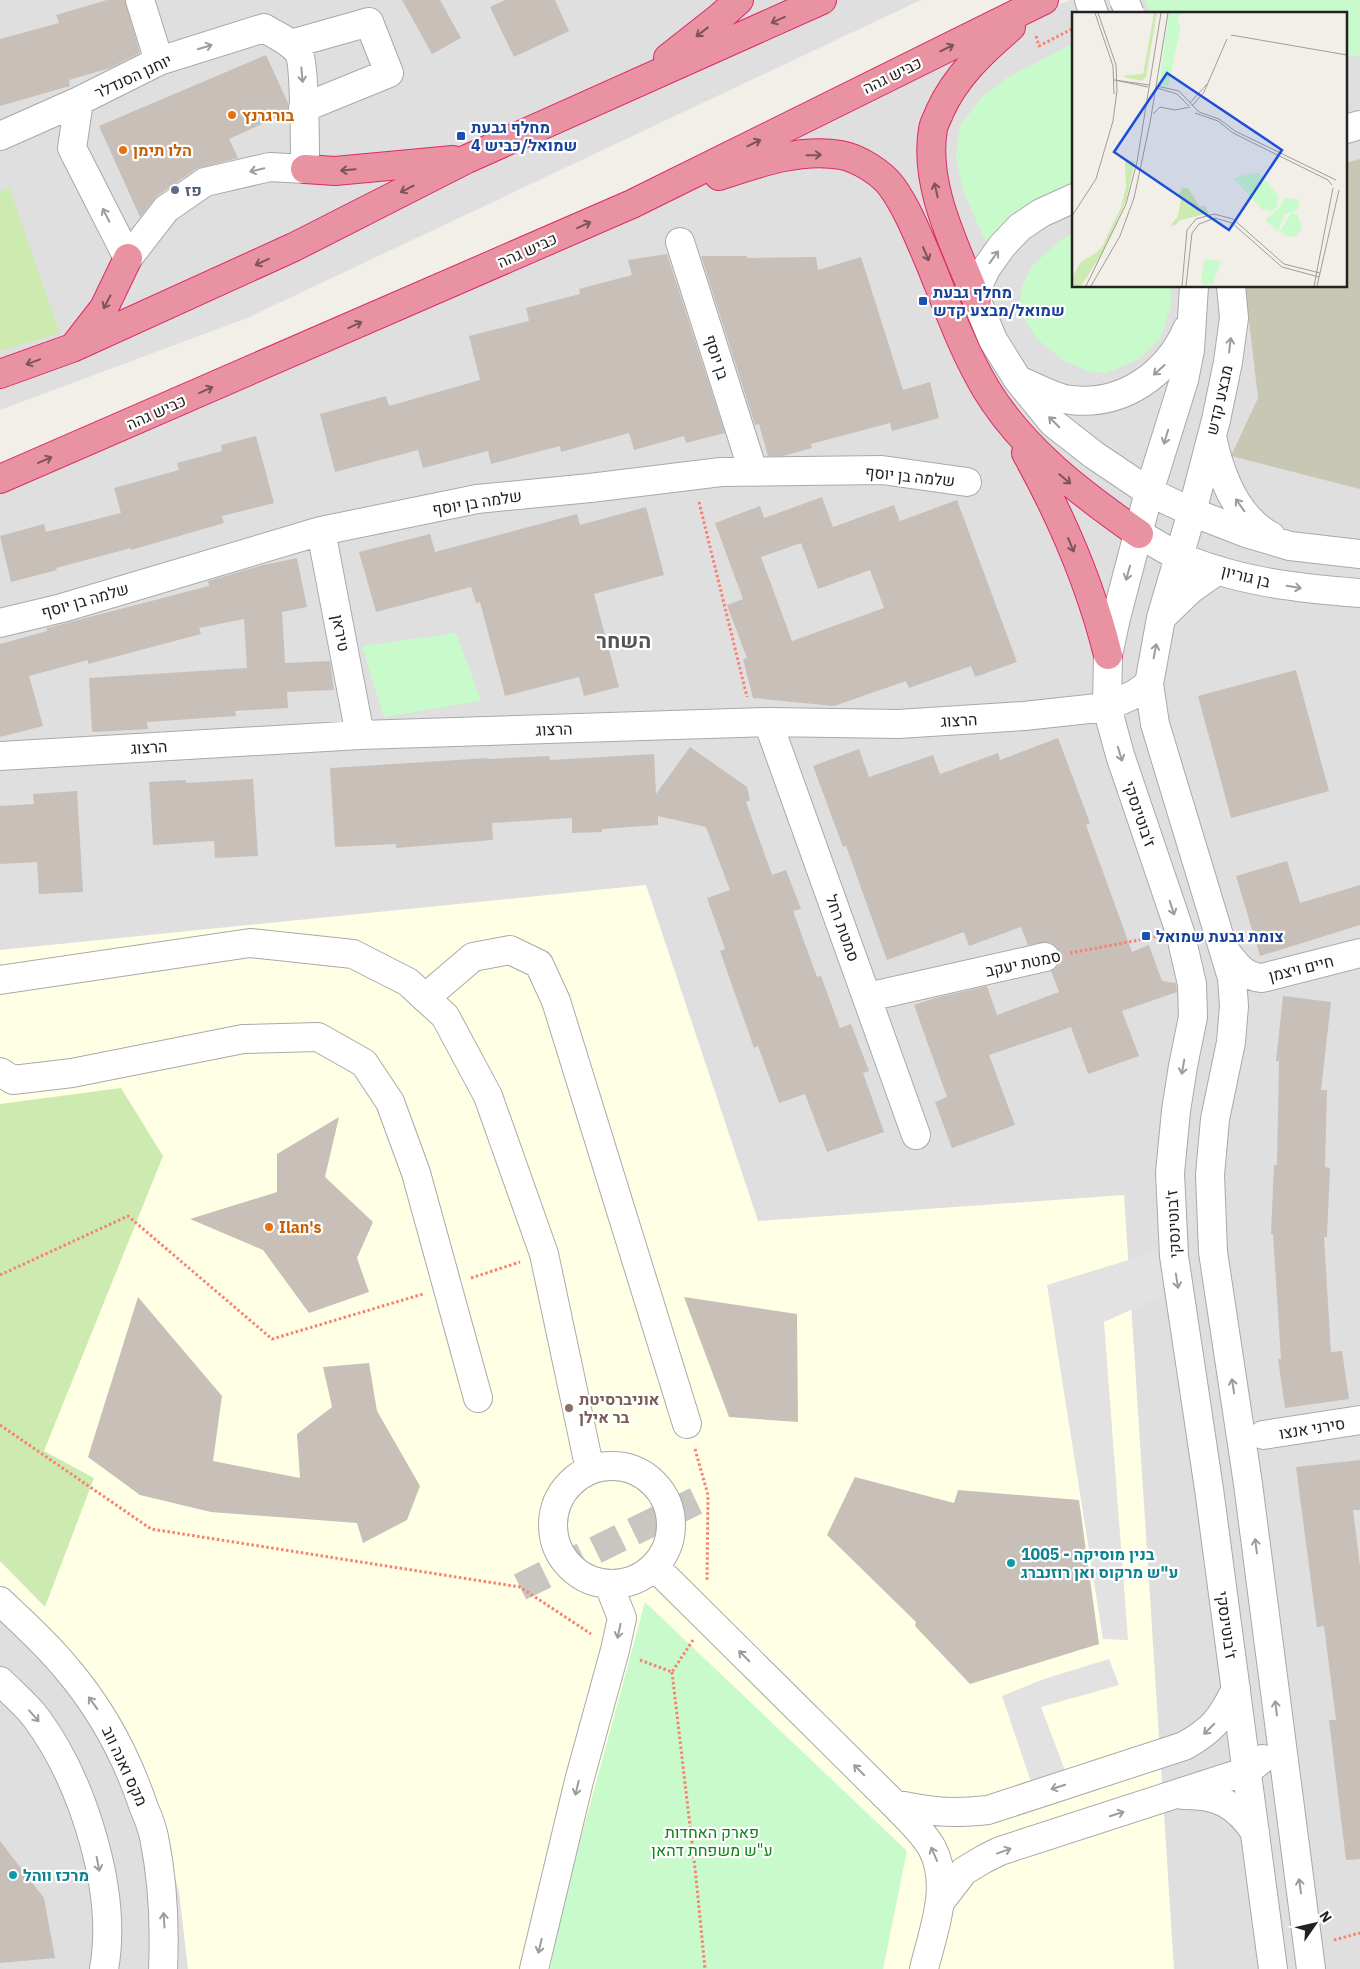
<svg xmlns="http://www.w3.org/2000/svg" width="1360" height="1969" font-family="'IBM Plex Sans',Heebo,sans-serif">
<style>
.residential{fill:#e0dfdf;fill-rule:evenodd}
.education{fill:#ffffe5}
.construction{fill:#c7c7b4}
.grass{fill:#cdebb0}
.park{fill:#c8facc}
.parking{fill:#e2e2e2}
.building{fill:#c7bfb8;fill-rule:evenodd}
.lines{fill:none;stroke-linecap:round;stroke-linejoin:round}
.minor-tunnel{stroke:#c8c6c1;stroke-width:28;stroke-dasharray:28 14;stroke-linecap:butt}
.minor-casing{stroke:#a9a9a9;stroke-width:30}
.highway-casing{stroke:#dc2a67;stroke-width:30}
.path{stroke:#fa8072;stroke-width:3;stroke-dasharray:2.5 2.5;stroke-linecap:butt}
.minor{stroke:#fff;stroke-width:28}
.highway{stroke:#e892a2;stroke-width:28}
.minor-bridge-casing{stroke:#a9a9a9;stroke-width:30;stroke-linecap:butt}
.minor-bridge{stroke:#fff;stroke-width:28}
.oneway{stroke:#7b545c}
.oneway2{stroke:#9c9c9c}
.food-dot{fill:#e8710a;stroke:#fff;stroke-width:2}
.transit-dot{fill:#1a4fb4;stroke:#fff;stroke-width:2}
.service-dot{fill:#5c6f8a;stroke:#fff;stroke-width:2}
.education-dot{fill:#8d6e63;stroke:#fff;stroke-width:2}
.culture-dot{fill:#0f9aa8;stroke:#fff;stroke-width:2}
.labels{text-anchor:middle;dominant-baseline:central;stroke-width:4.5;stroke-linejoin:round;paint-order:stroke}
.street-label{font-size:16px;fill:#222;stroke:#fff}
.food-label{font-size:16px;font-weight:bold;fill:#c56008;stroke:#fff;text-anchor:start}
.transit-label{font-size:16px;font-weight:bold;fill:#164399;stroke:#fff;text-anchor:start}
.service-label{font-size:16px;font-weight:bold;fill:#4e5e75;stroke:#fff;text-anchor:start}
.education-label{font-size:16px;font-weight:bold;fill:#785e54;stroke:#fff;text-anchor:start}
.culture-label{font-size:16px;font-weight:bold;fill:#0d838f;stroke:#fff;text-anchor:start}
.park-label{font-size:16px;fill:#0c8416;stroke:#fff}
.district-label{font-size:21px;font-weight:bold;fill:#555;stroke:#fff}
.inset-road{fill:none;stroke:#9f9d99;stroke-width:1}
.view{fill:#1d4ed8;fill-opacity:0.15;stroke:#1d4ed8;stroke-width:2.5}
.inset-edge{fill:none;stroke:#222;stroke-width:2.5}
</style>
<rect width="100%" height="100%" fill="#f2efe9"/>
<path class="residential" d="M0,0H921L247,318L0,410Z
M1070,0H1360V1969H0V470ZM1074,14H1346V286H1074Z"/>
<path class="education" d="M646,885L758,1221L1124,1195L1174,1969H188L179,1892L154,1805L0,1594V950Z"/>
<path class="construction" d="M1360,159V489L1231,456L1258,398L1245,286H1346V163Z"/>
<path class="grass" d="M9,187L60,333L0,351V191Z
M121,1088L163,1156L44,1451L94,1478L45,1607L0,1561V1104Z"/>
<path class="park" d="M1145,0H1360V55L1346,57V14H1150Z
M1074,43V186L1037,198L986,242L963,191L956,158L960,126L981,98L1008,77Z
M1074,233V286H1171V305L1160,339L1137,360L1106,373L1088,371L1064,361L1037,339L1019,312L1021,290L1031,267L1059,241Z
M456,633L481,701L384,717L362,646Z
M645,1602L907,1851L883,1969H550L562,1908Z"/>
<path class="parking" d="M1158,1251L1164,1295L1104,1322L1128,1640L1103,1639L1047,1285Z
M1109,1659L1119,1685L1041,1707L1066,1773L1033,1788L1002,1696L1044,1679Z"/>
<path class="building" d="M107,0H125L140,53L110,68L69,80L70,86L0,106V39L59,23L56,15Z
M402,0H440L461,38L432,54Z
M505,0H555L569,31L514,57L490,7Z
M266,55L288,103V112L229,139L238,158L196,169L157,196L140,217L99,126Z
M667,254L725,433L686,443L684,436L634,450L629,433L561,452L560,446L491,464L488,451L423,468L418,450L335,472L320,414L386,396L389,406L480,380L469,336L529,321L526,308L580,294L579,289L632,275L628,260Z
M701,256H747V258L816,257L818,270L861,257L903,390L930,382L939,418L892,431L890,423L811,444L812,448L783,456H768L759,424L755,425Z
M256,436L274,503L222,516L224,523L131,550V548L56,568L57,570L11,582L0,536L44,524L46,532L121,513L114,488L179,470L177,463L222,451L221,445Z
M822,497L833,527L894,505L900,521L957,500L1017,662L975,677L971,666L909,688L906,681L834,706L753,698L743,659L747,658L727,605L743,599L715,523L760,506L764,518ZM801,543L818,589L870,570L884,608L792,641L761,557Z
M646,507L664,575L594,594L619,687L584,696L579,677L505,696L480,602L476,603L471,587L376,612L359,552L430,534L435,552L577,514L580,525Z
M297,558L307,607L282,612L285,663L330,661L334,690L287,692L288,708L235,711L236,716L147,722L148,729L92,732L89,678L247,668L244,619L199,628L201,634L88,664V660L29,676L43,726L0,737V644L47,631V628L209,586L208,581L263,565Z
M1296,670L1329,791L1231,818L1198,696Z
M1058,738L1090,823L1086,825L1132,952L1149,945L1162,981L1176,983L1177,992L1122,1011L1139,1056L1088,1074L1071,1027L989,1055L1015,1125L952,1148L935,1102L947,1097L914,1005L935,998L987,986L997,1015L1059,992L1051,971L1056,968L1060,962V953L1056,946L1049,942L1028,945L1021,927L969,946L964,932L887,960L846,846L843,847L813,766L859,749L869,777L933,755L940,774L998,753L1000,760Z
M690,747L747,787L750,800L746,802L772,875L786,870L801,909L793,911L817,977L821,976L840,1028L851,1024L869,1071L863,1073L884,1132L827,1152L805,1094L779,1103L758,1046L754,1048L720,951L725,949L707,898L730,890L706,827L658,816V825L602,829V832L572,833V818L492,823L493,840L396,848V844L335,847L330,768L488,758V759L549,756L550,760L654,754L656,794Z
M253,779L258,856L215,858L214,841L153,845L149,782L186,780V783Z
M77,791L83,892L39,894L37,862L0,864V806L34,804L33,794Z
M1287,861L1300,903L1360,885V925L1260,956L1236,876Z
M1283,996L1331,1002L1321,1090H1327L1325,1167L1330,1168L1327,1237H1324L1331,1352L1342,1351L1349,1399L1285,1408L1278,1359H1281L1273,1234H1271L1274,1165H1277L1279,1061H1276Z
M339,1117L325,1177L373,1222L357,1258L369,1292L309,1313L263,1250L190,1219L277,1192V1154Z
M138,1297L222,1396L213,1461L300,1478L297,1434L332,1407L323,1367L369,1363L377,1411L420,1486L407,1520L363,1543L357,1523L211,1512L140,1495L88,1457Z
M684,1297L797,1314L798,1422L729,1417Z
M1360,1460V1510H1353L1360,1566V1859L1346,1860L1329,1720H1336L1324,1626L1317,1627L1296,1467Z
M855,1477L954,1503L958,1490L1079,1500L1099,1644L970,1684L915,1626L916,1622L827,1535Z
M0,1841L44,1898L55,1958L0,1963Z"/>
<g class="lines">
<path class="minor-tunnel" d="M520,1587L708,1495"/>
<g class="minor-casing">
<path id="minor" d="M140,0L159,61
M1089,0L1094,14
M291,44L369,22L389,73L303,108
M1346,129L1360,125
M0,136L79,101L159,61L264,28C275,35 291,41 299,53C305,64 305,151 305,169L270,167L205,182L166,209L128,258L72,148L79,101
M1074,198L1041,213L1020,227L1002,246L987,267L980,281L977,301L993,340L1018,380L1053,423L1094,455L1149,492L1192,512L1246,533L1290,546L1360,554
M680,242L753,471
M1194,286L1190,350L1184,380L1149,492L1116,618L1108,655L1107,707L1120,755L1180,932L1192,984L1193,1017L1183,1066L1176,1111L1170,1173L1174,1256L1209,1489L1273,1969
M1231,286L1234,318L1228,362L1216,420L1192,512L1161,618L1149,684L1155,724L1232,978L1234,1006L1231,1042L1215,1119L1210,1175L1213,1252L1248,1484L1311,1969
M1021,381C1035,387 1057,399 1071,400C1122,406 1167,375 1187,329
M1212,437C1220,474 1235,517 1271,536
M321,531L360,735
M1139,534C1150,540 1161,547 1172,553C1231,581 1296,588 1360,593
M1164,615L1191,589L1218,570
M0,623L62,608L321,531L477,499L590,488L721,472L882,470L967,482
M768,722L916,1135
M0,756L360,735L768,722L898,724L1024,716L1107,707L1135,694L1149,684
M1224,949C1234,963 1244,977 1262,978L1360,953
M0,980L250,943L353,954L408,982L445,1016L488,1096L544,1254L590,1470
M868,997L1045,957
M425,998L473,957L510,950L539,964L556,1001L687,1424
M0,1072L13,1080L72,1073L243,1039L318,1037L364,1063L390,1102L416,1173L478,1398
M1263,1435L1360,1420
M553 1525a59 59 0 1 1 118 0a59 59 0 1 1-118 0Z
M655,1567L894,1804C907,1818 923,1832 932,1848C952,1886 933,1931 924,1969
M0,1601C23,1623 47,1644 67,1669C102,1710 127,1757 144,1808C148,1817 152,1827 154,1837C163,1881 165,1924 163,1969
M0,1681C12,1693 27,1705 37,1719C83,1782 118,1892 104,1969
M1183,1795C1217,1794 1236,1804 1255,1832
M894,1804C931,1812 950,1814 988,1810L1184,1746C1213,1730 1221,1719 1236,1689
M940,1902L964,1871L984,1859L1000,1851L1247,1771L1262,1759
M534,1969L579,1781L615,1650L622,1618L609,1585"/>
</g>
<g class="highway-casing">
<path id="highway" d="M668,58L720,17L739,0
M305,169L335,171L453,160
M719,176C758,163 800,148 841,155C858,158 882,173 892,187C907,208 916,231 926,254C945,299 961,347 986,389C1023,450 1082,494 1139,534
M977,301C957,249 923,187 933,129C934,123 938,117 940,111C956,76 982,52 1011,27
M76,344L104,308L128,258
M0,374L72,348L294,247L467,159L822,0
M1026,453C1062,518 1090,582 1108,655
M0,479L632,204L1044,0"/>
</g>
<path class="path" d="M1036,36L1039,46L1074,28
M699,502L747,697
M1070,953L1155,937
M0,1275L128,1216L272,1339L423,1294
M471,1278L520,1262
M0,1425L151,1529L520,1587L591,1634
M695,1449L708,1495L707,1581
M640,1660L672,1672L693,1640
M672,1672L696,1877L705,1969
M1334,1940L1360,1933"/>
<use href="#minor" class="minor"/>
<use href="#highway" class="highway"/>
<g class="minor-bridge-casing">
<path id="minor-bridge" d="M1124,0L1130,14"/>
</g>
<use href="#minor-bridge" class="minor-bridge"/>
</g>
<defs><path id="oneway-shaft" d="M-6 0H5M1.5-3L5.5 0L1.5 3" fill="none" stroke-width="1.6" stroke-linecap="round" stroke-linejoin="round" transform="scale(1.25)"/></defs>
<g class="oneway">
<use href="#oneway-shaft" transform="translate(778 20) rotate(156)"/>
<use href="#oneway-shaft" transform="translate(702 32) rotate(142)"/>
<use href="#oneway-shaft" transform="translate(947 48) rotate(-26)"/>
<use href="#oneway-shaft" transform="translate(754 143) rotate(-26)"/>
<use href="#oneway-shaft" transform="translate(814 155) rotate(-1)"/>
<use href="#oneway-shaft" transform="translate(348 170) rotate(175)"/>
<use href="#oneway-shaft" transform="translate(407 189) rotate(153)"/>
<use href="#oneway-shaft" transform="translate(936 190) rotate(-103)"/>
<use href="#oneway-shaft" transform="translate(584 225) rotate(-24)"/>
<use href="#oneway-shaft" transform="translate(926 254) rotate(67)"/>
<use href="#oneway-shaft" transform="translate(262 262) rotate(155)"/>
<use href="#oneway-shaft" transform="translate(107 302) rotate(118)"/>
<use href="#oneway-shaft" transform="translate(355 325) rotate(-24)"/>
<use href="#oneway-shaft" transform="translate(33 362) rotate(160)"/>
<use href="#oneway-shaft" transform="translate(206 390) rotate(-24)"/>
<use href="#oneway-shaft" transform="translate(45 460) rotate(-23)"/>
<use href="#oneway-shaft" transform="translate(1065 479) rotate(40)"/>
<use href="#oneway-shaft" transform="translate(1071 545) rotate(68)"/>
</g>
<g class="oneway2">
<use href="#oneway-shaft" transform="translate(205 47) rotate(-17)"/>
<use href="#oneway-shaft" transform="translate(302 75) rotate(85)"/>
<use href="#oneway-shaft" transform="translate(257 170) rotate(167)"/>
<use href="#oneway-shaft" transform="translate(106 215) rotate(-117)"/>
<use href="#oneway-shaft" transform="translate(994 257) rotate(-54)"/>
<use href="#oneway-shaft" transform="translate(1230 345) rotate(-83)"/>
<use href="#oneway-shaft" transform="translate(1159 370) rotate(138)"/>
<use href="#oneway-shaft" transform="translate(1054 422) rotate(-135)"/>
<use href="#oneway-shaft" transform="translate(1166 437) rotate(107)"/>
<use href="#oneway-shaft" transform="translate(1240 505) rotate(-125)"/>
<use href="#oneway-shaft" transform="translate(1128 573) rotate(106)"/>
<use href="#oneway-shaft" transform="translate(1294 587) rotate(9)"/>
<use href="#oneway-shaft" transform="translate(1155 651) rotate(-79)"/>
<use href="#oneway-shaft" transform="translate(1120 754) rotate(73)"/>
<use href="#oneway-shaft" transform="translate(1172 908) rotate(72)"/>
<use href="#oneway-shaft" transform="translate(1183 1067) rotate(100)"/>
<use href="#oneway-shaft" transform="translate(1177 1281) rotate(81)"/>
<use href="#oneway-shaft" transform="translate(1233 1386) rotate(-99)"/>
<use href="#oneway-shaft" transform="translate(1256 1546) rotate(-97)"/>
<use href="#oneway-shaft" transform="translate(619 1631) rotate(102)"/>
<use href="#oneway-shaft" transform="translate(744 1656) rotate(-135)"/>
<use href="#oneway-shaft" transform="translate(93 1703) rotate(-125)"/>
<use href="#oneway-shaft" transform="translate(1276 1708) rotate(-97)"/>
<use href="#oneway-shaft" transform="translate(34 1716) rotate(49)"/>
<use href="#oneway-shaft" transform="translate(1209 1729) rotate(135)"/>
<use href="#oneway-shaft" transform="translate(859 1770) rotate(-135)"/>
<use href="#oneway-shaft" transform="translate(1058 1787) rotate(162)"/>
<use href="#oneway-shaft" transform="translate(577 1788) rotate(103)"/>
<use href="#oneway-shaft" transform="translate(1117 1814) rotate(-18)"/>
<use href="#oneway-shaft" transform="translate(1004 1851) rotate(-20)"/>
<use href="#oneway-shaft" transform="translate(934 1854) rotate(-114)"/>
<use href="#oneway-shaft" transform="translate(98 1864) rotate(79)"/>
<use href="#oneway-shaft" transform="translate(1300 1886) rotate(-98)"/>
<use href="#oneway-shaft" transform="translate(164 1920) rotate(-94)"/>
<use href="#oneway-shaft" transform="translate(540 1946) rotate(103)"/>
</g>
<g class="food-dot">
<circle cx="232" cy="115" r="5"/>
<circle cx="123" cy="150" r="5"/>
<circle cx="269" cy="1227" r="5"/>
</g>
<g class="transit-dot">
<rect x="456" y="131" width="10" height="10" rx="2.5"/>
<rect x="918" y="296" width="10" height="10" rx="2.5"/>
<rect x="1141" y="931" width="10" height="10" rx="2.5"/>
</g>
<circle class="service-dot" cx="175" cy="190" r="5"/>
<circle class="education-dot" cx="569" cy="1408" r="5"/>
<g class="culture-dot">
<circle cx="1011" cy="1563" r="5"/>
<circle cx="13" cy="1875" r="5"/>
</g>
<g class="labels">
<g class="street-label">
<text transform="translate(892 75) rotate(-26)">כביש גהה</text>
<text transform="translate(133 76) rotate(-25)">יוחנן הסנדלר</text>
<text transform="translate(527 250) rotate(-24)">כביש גהה</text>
<text transform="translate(717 357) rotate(72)">בן יוסף</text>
<text transform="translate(1219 400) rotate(-77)">מבצע קדש</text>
<text transform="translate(156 412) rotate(-24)">כביש גהה</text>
<text transform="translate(910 476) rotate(6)">שלמה בן יוסף</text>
<text transform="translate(477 502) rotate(-9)">שלמה בן יוסף</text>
<text transform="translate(1246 576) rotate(14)">בן גוריון</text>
<text transform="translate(85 600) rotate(-16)">שלמה בן יוסף</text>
<text transform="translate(341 633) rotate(79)">טיראן</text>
<text transform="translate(959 720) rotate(-3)">הרצוג</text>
<text transform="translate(554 729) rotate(-2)">הרצוג</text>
<text transform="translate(149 747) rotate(-3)">הרצוג</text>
<text transform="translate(1140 814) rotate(71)">ז'בוטינסקי</text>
<text transform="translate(843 928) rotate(70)">סמטת רחל</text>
<text transform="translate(1023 963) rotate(-12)">סמטת יעקב</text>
<text transform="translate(1301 968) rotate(-14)">חיים ויצמן</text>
<text transform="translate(1173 1224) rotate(-93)">ז'בוטינסקי</text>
<text transform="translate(1312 1428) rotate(-9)">סירני אנצו</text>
<text transform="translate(1227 1625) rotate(82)">ז'בוטינסקי</text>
<text transform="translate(125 1766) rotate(65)">מקס ואנה ווב</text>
</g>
<g class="food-label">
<text x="242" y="115">בורגרנץ</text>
<text x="133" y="150">הלו תימן</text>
<text x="279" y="1227">Ilan's</text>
</g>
<g class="transit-label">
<text x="471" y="127">מחלף גבעת<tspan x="471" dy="18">שמואל/כביש 4</tspan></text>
<text x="933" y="292">מחלף גבעת<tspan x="933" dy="18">שמואל/מבצע קדש</tspan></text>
<text x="1156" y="936">צומת גבעת שמואל</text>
</g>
<g class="service-label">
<text x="185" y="190">פז</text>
</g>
<g class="education-label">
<text x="579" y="1399">אוניברסיטת<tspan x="579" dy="18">בר אילן</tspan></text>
</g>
<g class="culture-label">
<text x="1021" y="1554">1005 - בנין מוסיקה<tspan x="1021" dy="18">ע"ש מרקוס ואן רוזנברג</tspan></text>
<text x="23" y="1875">מרכז ווהל</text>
</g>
<g class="park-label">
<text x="712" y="1832">פארק האחדות<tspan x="712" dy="18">ע"ש משפחת דהאן</tspan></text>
</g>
<g class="district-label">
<text x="624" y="640">השחר</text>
</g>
</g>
<g transform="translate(1072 12)">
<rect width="275" height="275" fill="#f2efe9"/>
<path d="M82,1H85L74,65L70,69L56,66L51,64L71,62ZM53,147L63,150L54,189L31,240L9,274H0V265L9,250L25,240L31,233L49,195L54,175ZM110,176H116L128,195L132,193L137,201L109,208L102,214L99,213L106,204L109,187L106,184Z" fill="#cdebb0"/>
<path d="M97,1H108L105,11L109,14L96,75L87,73ZM186,160L207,184L205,195L199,199L191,198L161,166ZM211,186L226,187L228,192L224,199L213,202L206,220L193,208L209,194ZM220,200L226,204L230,216L223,225L213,224L208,219ZM132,247L149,249L141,272L133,273L129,270Z" fill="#c8facc"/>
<path class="inset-road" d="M23,1L41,54L42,82M159,23L275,43M42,68L78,73M43,68L76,75M85,74L107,79L127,100L147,107L163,119L264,168M85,76L105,82L117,94M118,91L135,72M120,94L132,80L155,27M123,101L146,109L161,121L256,168L260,173M81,102L88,95L103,98L118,95M0,204L24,167L41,109L45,78L44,53L26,1M14,274L54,192L65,150L89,1M19,274L48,224L62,186L78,111L96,1M110,274L115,218L124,207L142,202L161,207L212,252L248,261M114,274L120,221L127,212L143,206L160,211L210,255L247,265M242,274L261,176M245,274L267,178"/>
<path class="view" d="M95,61L210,138L157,218L42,140Z"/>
<rect width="275" height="275" class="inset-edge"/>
</g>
<g transform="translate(1315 1924) rotate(56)" stroke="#ffffff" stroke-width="4" paint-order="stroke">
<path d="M0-4L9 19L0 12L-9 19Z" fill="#222222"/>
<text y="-8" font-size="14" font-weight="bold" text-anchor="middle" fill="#222222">N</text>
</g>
</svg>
